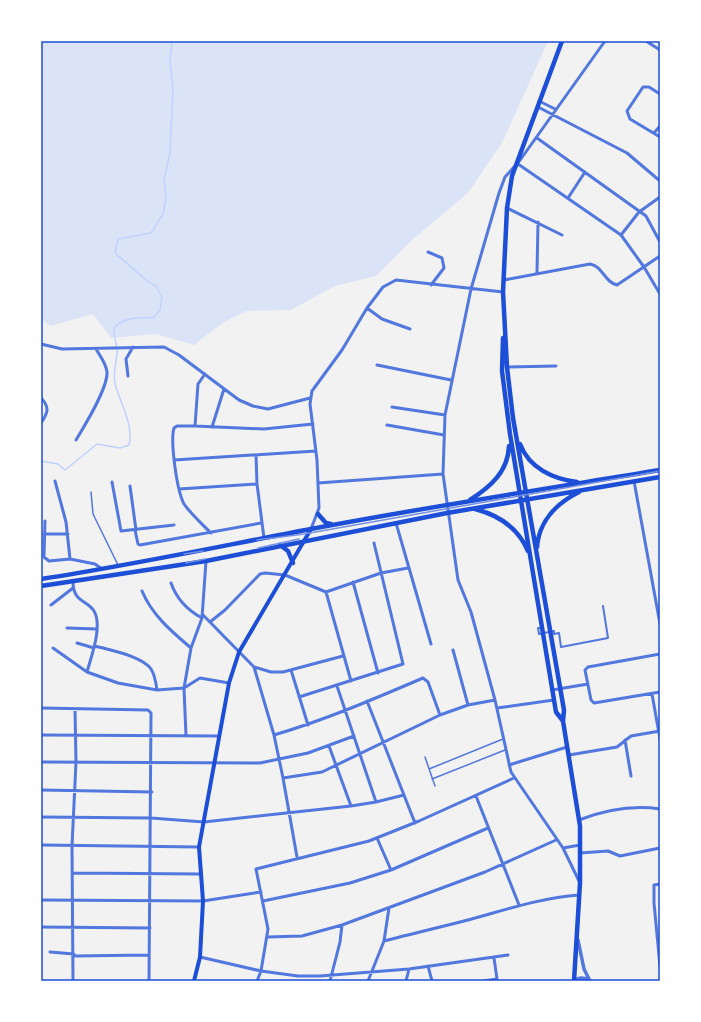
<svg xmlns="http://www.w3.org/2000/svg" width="701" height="1022" font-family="'IBM Plex Sans',sans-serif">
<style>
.green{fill:#dbe4f7}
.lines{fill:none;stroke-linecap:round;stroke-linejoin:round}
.stream{stroke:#bfd3fe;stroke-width:1.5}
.service{stroke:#5277de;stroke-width:1.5}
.pedestrian{stroke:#5277de;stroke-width:2}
.minor{stroke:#5277de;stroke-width:3}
.tertiary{stroke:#5277de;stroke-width:3.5}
.secondary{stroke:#1d4ed8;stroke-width:4}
.primary{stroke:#1d4ed8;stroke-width:4.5}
.rail{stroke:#7290e2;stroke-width:1.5}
.neatline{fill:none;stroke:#1d4ed8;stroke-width:1.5}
</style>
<rect width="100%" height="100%" fill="#f2f2f2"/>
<path class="green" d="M41,41H548L503,141L468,193L412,240L376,276L335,286L291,310L247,311L224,322L194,345L156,334L111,338L93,314L50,326L41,318Z"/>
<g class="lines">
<path class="stream" d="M41,461L58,464L65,470L97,444L120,448L129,445C134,424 120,404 115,383C113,373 116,363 117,353C118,346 114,339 114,332C114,317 144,317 153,318L160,310L162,298L157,287L145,279L115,253L118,239L151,233L163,214L166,197L164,180L170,152L173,90L170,60L172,41"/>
<path class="service" d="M91,492L93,514L118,565
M425,757L435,786
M429,769L503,739
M432,779L505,750"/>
<path class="pedestrian" d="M541,628H538L539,634L554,631V634L559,633L561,647L608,638L603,606"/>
<path class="minor" d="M646,41L660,50
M660,94L649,87H643L627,111L630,119L660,137
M539,101L555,109
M538,107L627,153L660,181
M654,133L660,126
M537,138L646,216L660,242
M518,163L605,41
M518,164L621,235L644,267L660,294
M514,167L505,177L499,193L471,289L445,415L443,474L458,580L471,612L495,700L511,772L563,848L579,881
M568,198L585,172
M507,208L562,235
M621,235L639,212L660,197
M428,252L442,258L444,268L431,285
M537,273L538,222
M504,280L590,264C603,266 604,282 617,285L660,256
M367,308L382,319L410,329
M41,344L62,349L164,347L179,355L239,400L253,406L268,409L310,398
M377,365L451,380
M507,367L556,366
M128,376L126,359L133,347
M41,398C50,407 48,413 41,423
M392,407L445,415
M387,425L444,435
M195,426L198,384L205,374
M212,427L224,389
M76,440C85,425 108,388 107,372C106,363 100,356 96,349
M256,455L257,484L264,538
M174,460L316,451
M55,481L66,522L70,559L95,564L102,569
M634,481L660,624
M112,482L121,531L174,525
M318,483L443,474
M130,486L136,530
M179,489L257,484
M45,521L44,557L49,561L70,559
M396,523L431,644
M311,529L319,508L317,460L310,404L312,391L342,350L367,308L383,287L396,280L503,292
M135,530L138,544L140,545L261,523
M211,533C202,524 191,514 184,504C177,491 170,442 174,428L177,426H195L264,429L313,424
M44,534H68
M73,582C73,602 87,600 94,611C103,626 91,657 87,672
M353,582L378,673
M171,583C177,600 187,610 202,618
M142,591C152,615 171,631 191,648
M326,592L351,681
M51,605L73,588
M203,615L254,667L274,735L283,778L297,857
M210,622L225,610L260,574L265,573L285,575L326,592L381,573L408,568
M67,628L97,629
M77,643L94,648
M95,646C109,650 142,656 151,669C155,675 156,683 157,690
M53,648L87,672L118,683L157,690L184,688L200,678L229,683
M453,650L468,705
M660,654L588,667L585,670L591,700L594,703L660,692
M254,667L271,672H283L343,656
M291,670L308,725
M337,686L376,802
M552,690L588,684
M652,694L660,739
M299,697L403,664L374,543
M367,701L415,823
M41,708L148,710L151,713L149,981
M497,708L554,700
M41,735L219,736
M274,735C325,720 374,699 423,678L428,682L440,715
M186,736L184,688L191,648L202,618L206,561
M625,740L631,776
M329,746L351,806
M569,755L617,747L631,736L660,731
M41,762L260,763L308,753L354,736
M509,765L567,747
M283,778L322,772L440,715L468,705L495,700
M41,790L152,792
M476,796L519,905
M41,817L151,818L204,822L351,806L376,802L404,795
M579,820C605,810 633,805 660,809
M377,838L391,870
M41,845L199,847
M563,848L580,845
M580,853L608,851L620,856L660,848
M73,873L200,874
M660,884L654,885V903L660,966
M41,900L203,901L261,892
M263,901L350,883L391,870L488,828
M41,927L150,928
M268,937L302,936L342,925L485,872L556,840
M384,941C410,934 437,928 464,921C502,911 539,898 579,895
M50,952L74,954
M74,956L149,955
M200,957L261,971L298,976H320L409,969L508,955
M428,966L432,981
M73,981L72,846L76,762L75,709
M257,981L261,971L268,929L256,869L369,841L419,821L514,778
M330,981L340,942L342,925
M368,981L384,941L389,908
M406,981L409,969
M483,981L497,979L494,958"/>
<path class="tertiary" d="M578,940L584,969L590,981
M574,980L581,978L589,979"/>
<path class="secondary" d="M194,981L200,957L203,901L199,847L229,683L239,652L311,529"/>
<path class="primary" d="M562,41L512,176L507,208L503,292L507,367L513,418L564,710L563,721L580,826V883L574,981
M503,338L502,371L510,434L556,712L563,721
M520,444C529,468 553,479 577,482
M470,500C490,487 508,472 509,446
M475,509C499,515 518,528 528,551
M318,514L326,523L331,524
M280,545L288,551L293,563
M537,547C539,521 557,503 579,492
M41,579C132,565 221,546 311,529C427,507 544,489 660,470
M41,586L206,561L447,513L660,477"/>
<path class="rail" d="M257,540L304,534L660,471
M258,548L299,539
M184,554L203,551
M186,563L205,559"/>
</g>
<rect width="701" height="1022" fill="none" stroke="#ffffff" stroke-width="84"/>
<rect x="42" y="42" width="617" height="938" class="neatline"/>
</svg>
